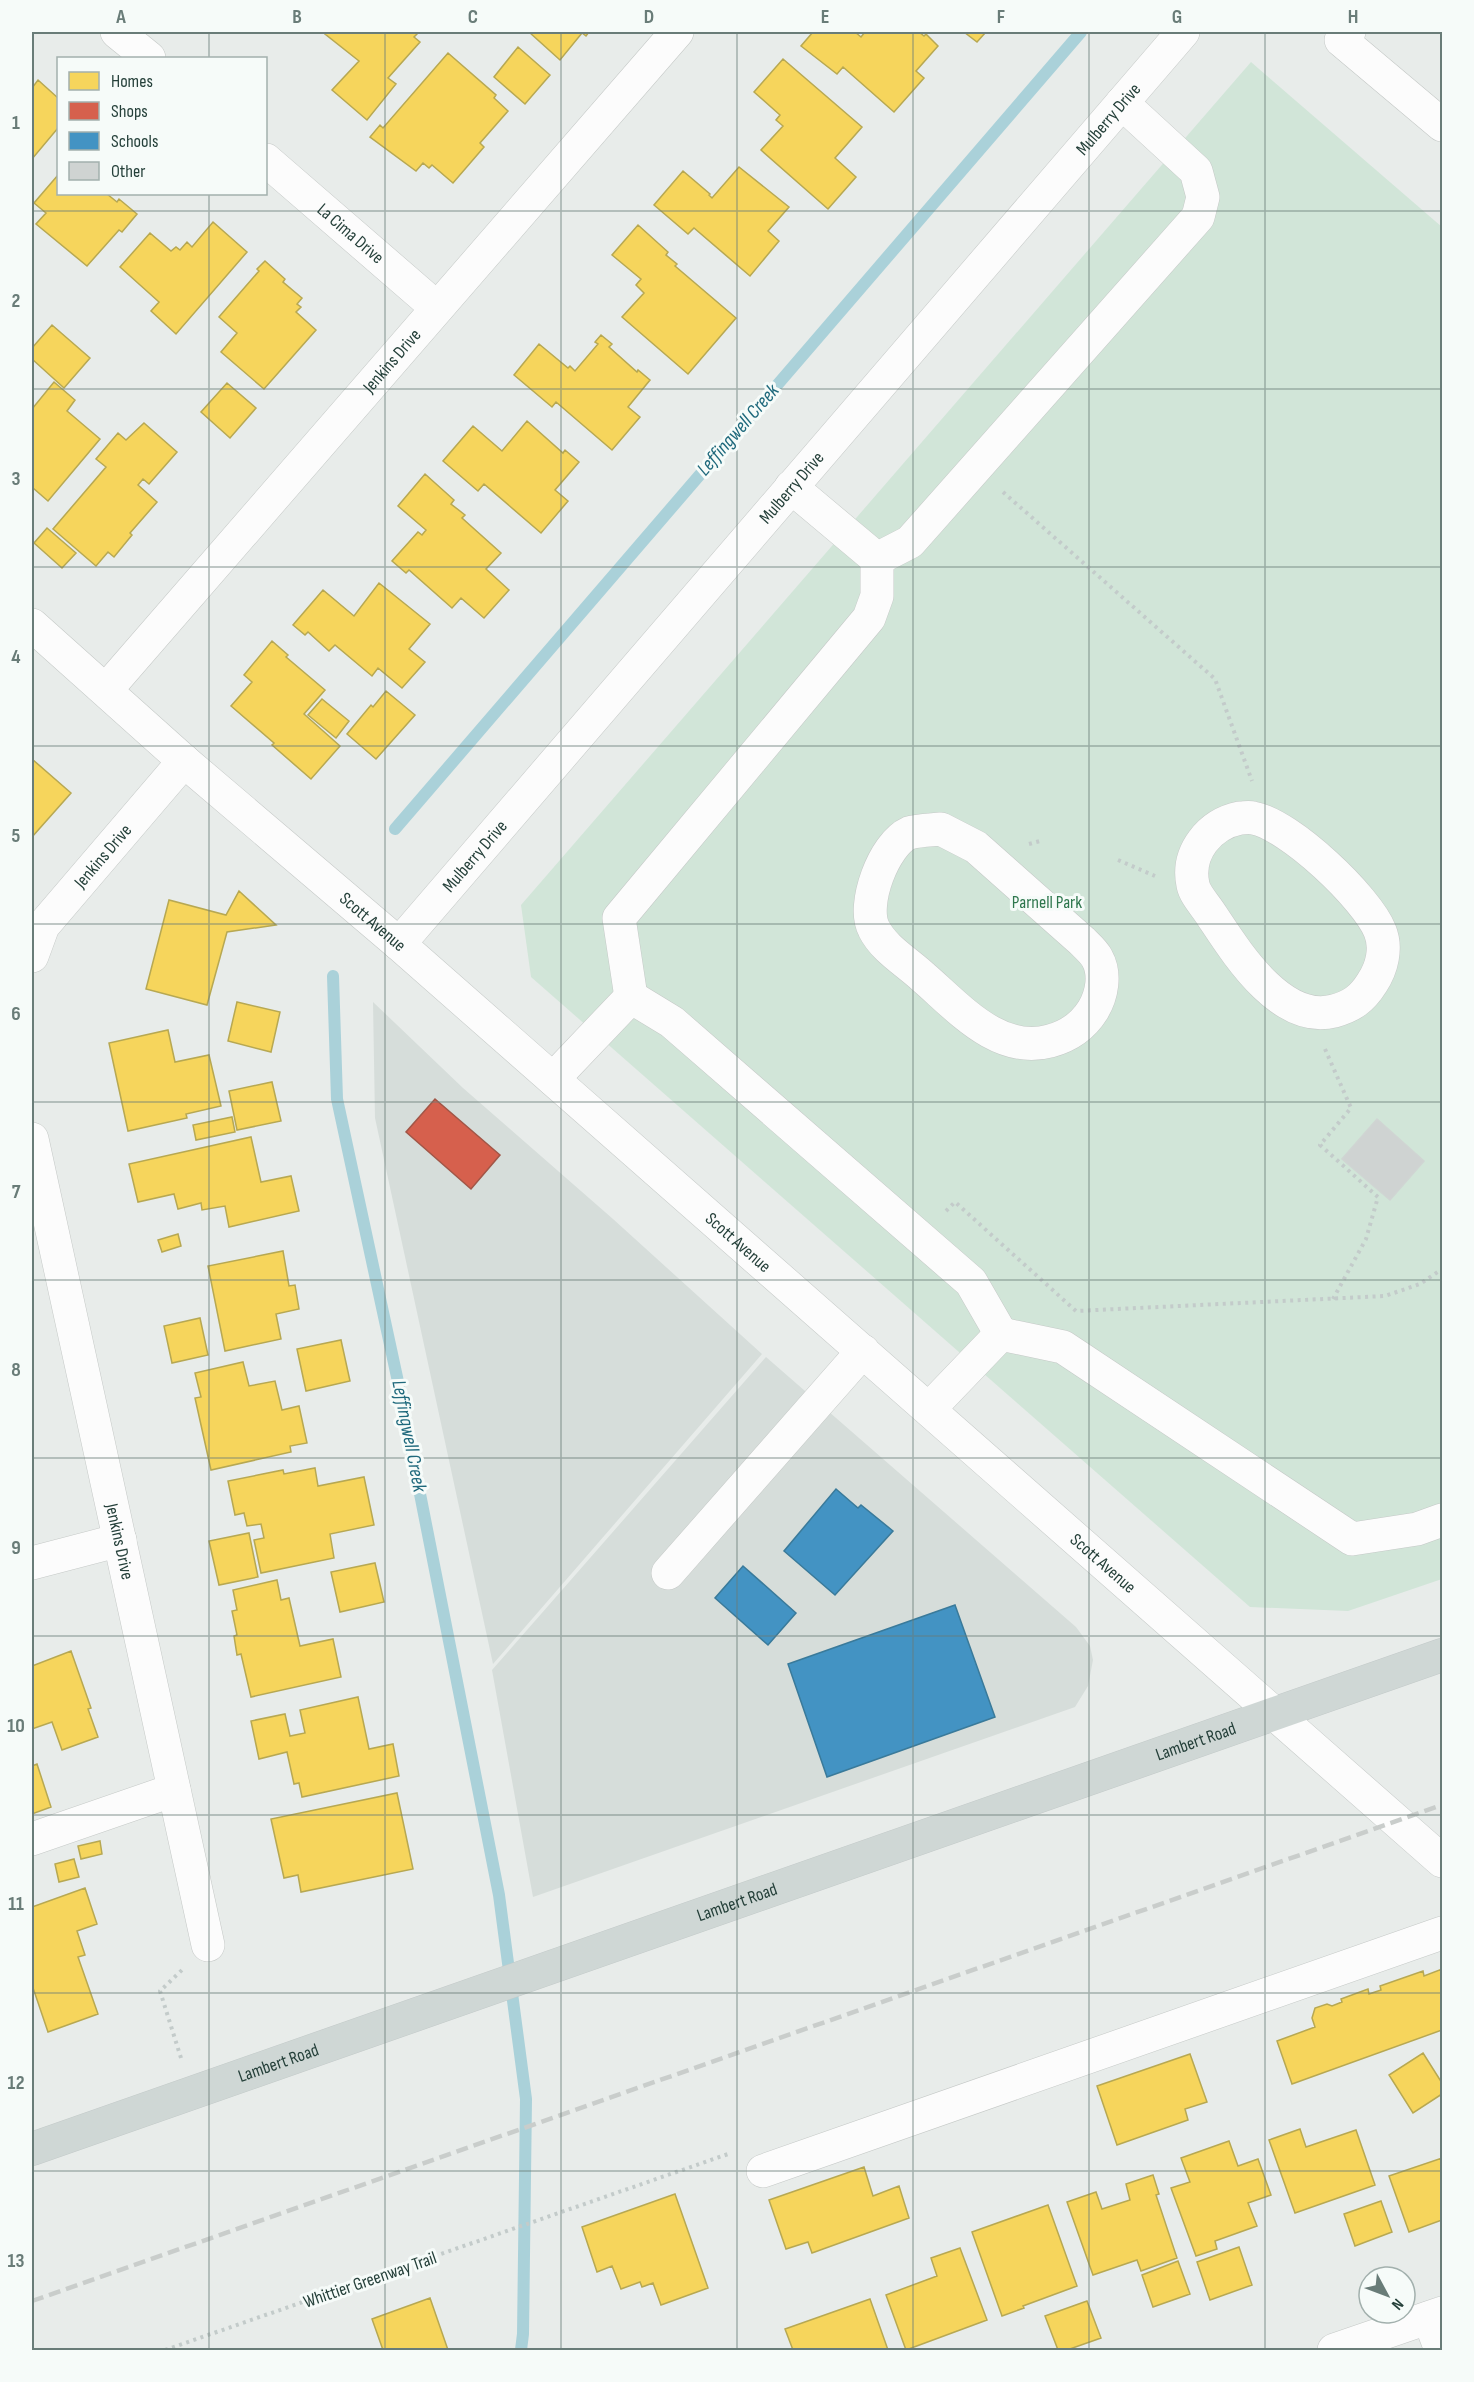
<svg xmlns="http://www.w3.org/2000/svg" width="1474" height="2382" font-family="'Sofia Sans Condensed',sans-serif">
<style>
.built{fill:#d6ddda}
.green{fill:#d1e5d8}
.homes{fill:#f6d55c;stroke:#b7a852;stroke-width:1.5}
.shops{fill:#d6604d;stroke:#a15647;stroke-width:1.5}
.schools{fill:#4393c3;stroke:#3a7a9a;stroke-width:1.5}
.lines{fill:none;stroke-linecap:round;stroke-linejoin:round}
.stream{stroke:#aad1d9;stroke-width:12}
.building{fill:#cfd3d2;stroke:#d0d5d3;stroke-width:1.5}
.minor-casing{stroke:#c5c9c7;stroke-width:34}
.major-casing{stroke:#c3cac9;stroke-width:34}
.path{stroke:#c3cbca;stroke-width:4;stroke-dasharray:3 4.5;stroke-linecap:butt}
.minor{stroke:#fcfcfc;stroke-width:33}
.major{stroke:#cfd7d5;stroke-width:33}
.rail{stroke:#c9cdcb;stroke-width:4.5;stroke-dasharray:12 6;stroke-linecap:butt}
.grid{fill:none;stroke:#697c78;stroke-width:1.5;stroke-opacity:0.55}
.labels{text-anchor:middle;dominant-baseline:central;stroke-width:6;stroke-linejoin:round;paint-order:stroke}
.street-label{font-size:18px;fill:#25403a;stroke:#f6fbf9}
.park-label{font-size:18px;fill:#2f774e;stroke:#f6fbf9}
.water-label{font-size:20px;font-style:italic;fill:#1f697c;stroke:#f6fbf9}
.neatline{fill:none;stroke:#697c78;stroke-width:2}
.grid-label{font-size:20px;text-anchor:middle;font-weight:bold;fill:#697c78}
</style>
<rect width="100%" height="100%" fill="#e8ecea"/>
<path class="built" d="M373,1002L463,1088L613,1219L762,1354L493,1664L375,1118Z
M766,1357L1076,1627L1090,1646L1093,1660L1088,1686L1075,1707L533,1897L492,1670Z"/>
<path class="green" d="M1251,62L1442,227V1579L1348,1611L1250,1607L531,977L521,905Z"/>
<path class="homes" d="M328,32H419L414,37L420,42L388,78L396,84L367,120L332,90L359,61L325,34Z
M529,32H589L586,36L582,33L560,60Z
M813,32H855L861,37L865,32H919L924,36L926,34L938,46L916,71L924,78L894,112L843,67L837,74L801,46Z
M964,32H986L977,42Z
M518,47L550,75L525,104L494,77Z
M448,53L496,95L494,98L508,111L480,143L484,147L453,183L432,165L429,168L423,163L416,171L370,137L380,125L383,128Z
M783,59L862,127L835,158L856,177L828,209L761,150L783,126L776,120L780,115L754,92Z
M38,80L58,98V128L32,159V88Z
M739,167L789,207L768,231L779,241L750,276L694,228L688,234L654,205L683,171L710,194L709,195L712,198Z
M58,175V194H107L117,202L119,199L137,214L122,232L119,230L87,266L36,224L46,213L34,203Z
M213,222L247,252L176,334L151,311L159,302L120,267L150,233L171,251L176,247L180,250L187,242L192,247Z
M638,225L668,252L666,255L677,264L675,266L736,318L688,374L622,317L644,293L636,285L641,279L612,255Z
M265,261L285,279L283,282L302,298L297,304L301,307L296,312L316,330L264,389L221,352L237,333L219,317L259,271L257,269Z
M52,325L90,358L64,388L32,359V348Z
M601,335L612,344L609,347L637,372L638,370L650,380L628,407L640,417L612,450L556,402L552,407L514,375L539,344L568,368L570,366L575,371L598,344L595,342Z
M54,382L75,400L67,411L100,439L48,501L33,488L32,489V409Z
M227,383L256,408L230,438L201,412Z
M527,421L563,453L565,450L579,462L555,490L568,501L541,533L484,484L478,491L443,461L473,426L502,451Z
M144,423L177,452L149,484L143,479L138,485L157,502L130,533L132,535L114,557L108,552L96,566L53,529L106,467L96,459L118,433L126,440Z
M425,474L454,500L451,504L465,515L462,518L501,553L486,569L509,590L484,618L461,598L452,608L409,570L406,573L392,561L418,532L422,535L426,530L398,506Z
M47,528L76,553L62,568L34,543Z
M379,583L430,624L409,649L425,662L402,688L378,668L372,676L335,645L329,651L308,632L305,635L293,625L323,590L354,616Z
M272,641L288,655L286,657L325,690L304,714L340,746L311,779L272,745L274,743L231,706L252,682L244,675Z
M386,691L415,715L376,759L347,734L371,705L373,707Z
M322,699L349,721L336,738L308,715Z
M32,759L71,793L32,837Z
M239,891L276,925L227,932L207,1005L146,989L169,900L226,915Z
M237,1002L280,1012L271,1052L228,1041Z
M168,1030L175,1062L209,1055L221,1106L186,1114L187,1118L128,1131L109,1043Z
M272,1082L281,1121L237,1130L229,1091Z
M232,1117L235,1132L196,1140L193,1125Z
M251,1137L261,1182L291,1176L299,1211L229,1227L225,1206L202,1210L201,1203L178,1209L174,1194L138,1202L129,1164Z
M178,1234L181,1246L162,1252L158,1240Z
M283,1251L289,1286L295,1285L299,1309L276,1314L281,1339L225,1351L208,1266Z
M200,1318L208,1355L172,1363L164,1326Z
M341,1340L350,1381L306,1391L297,1349Z
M243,1362L249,1386L275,1381L282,1410L299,1406L307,1443L290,1446L291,1452L211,1470L195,1398L201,1397L195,1373Z
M315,1468L318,1486L364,1477L374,1525L330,1534L334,1558L261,1573L254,1540L264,1538L261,1524L247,1526L244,1513L235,1515L228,1481L283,1470L284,1474Z
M249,1533L258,1577L219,1585L209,1541Z
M375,1563L384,1602L340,1612L331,1572Z
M277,1580L281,1600L289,1598L300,1646L333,1639L341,1677L251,1697L241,1654L237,1655L234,1636L237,1635L232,1611L237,1610L233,1590Z
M71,1651L91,1708L88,1709L98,1737L62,1750L52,1722L32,1729V1666Z
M358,1697L369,1749L393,1744L399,1776L302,1797L299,1783L294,1784L287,1752L259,1759L251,1721L285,1714L290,1736L305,1733L300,1710Z
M37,1764L51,1807L32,1814V1766Z
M397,1793L413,1869L301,1892L298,1875L284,1878L271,1819Z
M100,1841L102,1854L81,1859L78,1846Z
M74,1859L79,1877L59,1882L55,1864Z
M85,1888L97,1924L77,1931L85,1955L78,1957L98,2014L48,2032L32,1985V1907Z
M1442,1969V2030L1292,2084L1277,2041L1315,2027L1312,2018L1315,2008L1327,2004L1332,2006L1342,2002L1341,1999L1368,1989L1369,1994L1381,1990L1380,1986L1423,1971L1424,1976Z
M1423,2053L1442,2083V2094L1413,2113L1389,2075Z
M1190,2054L1207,2102L1185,2109L1188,2120L1117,2145L1097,2086Z
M1300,2129L1306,2147L1356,2130L1375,2185L1295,2213L1269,2140Z
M1229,2141L1238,2166L1258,2159L1271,2195L1248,2203L1257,2226L1215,2241L1217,2249L1196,2256L1171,2188L1190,2182L1181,2158Z
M1442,2158V2220L1409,2232L1389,2176Z
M864,2167L873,2196L899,2186L909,2218L812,2253L808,2242L786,2249L769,2200Z
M1153,2175L1159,2194L1156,2195L1177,2258L1141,2271L1137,2260L1093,2275L1067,2202L1096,2192L1102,2209L1130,2200L1126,2184Z
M675,2194L708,2288L661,2305L653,2283L642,2287L640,2282L621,2289L612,2266L597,2272L582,2227Z
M1381,2201L1392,2232L1355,2246L1344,2214Z
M1048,2205L1077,2286L1023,2306L1024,2308L1002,2316L972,2232Z
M1239,2247L1252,2285L1210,2300L1197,2262Z
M960,2248L987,2320L906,2350L886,2295L937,2276L931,2258Z
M1178,2261L1190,2294L1153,2307L1142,2275Z
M430,2298L448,2350H383L372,2319Z
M870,2299L888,2350H793L785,2329Z
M1087,2301L1101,2338L1067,2350H1058L1045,2316Z"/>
<path class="shops" d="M435,1099L500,1155L471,1189L406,1132Z"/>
<path class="schools" d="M836,1489L858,1508L861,1505L893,1531L835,1595L784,1551Z
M743,1566L796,1613L768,1645L715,1598Z
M955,1605L995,1717L827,1777L788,1664Z"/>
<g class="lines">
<path class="stream" d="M395,829L1081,32
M333,976L337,1099L397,1377L499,1895L526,2099L523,2334L521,2350"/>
</g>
<path class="building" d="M1377,1119L1424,1161L1390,1200L1342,1159Z"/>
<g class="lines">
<g class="minor-casing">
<g id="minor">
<path d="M117,32L149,58"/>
<path d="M1349,32L1341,40L1442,125"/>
<path id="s1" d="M266,160L437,308"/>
<path d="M791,487L877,559L910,542L1198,217L1203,197L1196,171L1122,103"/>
<path id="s2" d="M32,625L184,761L399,944L1442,1861"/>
<path id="s3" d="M106,690L677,32"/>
<path d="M1240,818C1244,818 1249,817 1253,818C1289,824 1367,898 1380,931C1387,948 1382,968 1372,983C1362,999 1352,1006 1334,1011C1281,1025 1236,952 1212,916C1206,906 1195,895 1193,885C1186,852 1210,824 1240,818Z"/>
<path d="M941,829L976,847L1082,941C1087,946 1094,952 1097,958C1106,974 1102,995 1093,1010C1083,1026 1069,1036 1050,1041C998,1055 958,1007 923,977C907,962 884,949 874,929C861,905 884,844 909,833C918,830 931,830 941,829Z"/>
<path id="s4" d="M399,944L1183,32"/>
<path id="s5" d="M32,956L43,926L184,761"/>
<path d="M631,997L619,918L869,618L877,596V559"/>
<path d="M553,1079L631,997L672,1022L971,1282L1001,1334"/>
<path id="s6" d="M32,1139L208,1945"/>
<path d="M929,1409L1001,1334L1063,1347L1352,1539L1417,1529L1442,1520"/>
<path d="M32,1563L120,1540"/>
<path d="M668,1573L863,1351"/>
<path d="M32,1839L174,1790"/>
<path d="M763,2171L1442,1933"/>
<path d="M1429,2318L1441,2350"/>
<path d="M1334,2350L1442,2313"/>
</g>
</g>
<g class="major-casing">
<g id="major">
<path id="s7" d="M32,2149L1442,1655"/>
</g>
</g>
<path class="path" d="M1003,492L1215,679L1252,781
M1029,844L1040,841
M1118,860L1155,876
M1325,1049L1351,1108L1320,1145L1378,1197L1366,1239L1333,1299
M946,1211L955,1202L1076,1311L1385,1296L1420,1284L1442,1269
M181,2058L160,1991L182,1970
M165,2350L731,2153"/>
<use href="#minor" class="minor"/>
<use href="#major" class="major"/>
<path class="rail" d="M32,2301L1442,1805"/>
</g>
<path class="grid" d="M209,32V58M385,32V2350M561,32V2350M737,32V2350M913,32V2350M1089,32V2350M1265,32V2350M209,194V2350M32,211H1442M32,389H1442M32,567H1442M32,746H1442M32,924H1442M32,1102H1442M32,1280H1442M32,1458H1442M32,1636H1442M32,1815H1442M32,1993H1442M32,2171H1442"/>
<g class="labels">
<g class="street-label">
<text stroke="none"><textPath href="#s4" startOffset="1088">Mulberry Drive</textPath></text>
<text stroke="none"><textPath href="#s1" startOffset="112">La Cima Drive</textPath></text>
<text stroke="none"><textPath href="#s3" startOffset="436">Jenkins Drive</textPath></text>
<text stroke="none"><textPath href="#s4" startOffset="602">Mulberry Drive</textPath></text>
<text stroke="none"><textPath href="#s5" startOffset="124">Jenkins Drive</textPath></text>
<text stroke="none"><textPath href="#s4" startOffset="116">Mulberry Drive</textPath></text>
<text stroke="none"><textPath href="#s2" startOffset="452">Scott Avenue</textPath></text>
<text stroke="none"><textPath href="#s2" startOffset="938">Scott Avenue</textPath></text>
<text stroke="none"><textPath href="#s6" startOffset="412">Jenkins Drive</textPath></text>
<text stroke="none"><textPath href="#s2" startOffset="1424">Scott Avenue</textPath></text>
<text stroke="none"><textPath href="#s7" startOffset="1233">Lambert Road</textPath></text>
<text stroke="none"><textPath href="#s7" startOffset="747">Lambert Road</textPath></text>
<text stroke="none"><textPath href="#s7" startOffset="261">Lambert Road</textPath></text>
<text transform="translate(370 2280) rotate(-19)">Whittier Greenway Trail</text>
</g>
<g class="park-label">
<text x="1047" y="902">Parnell Park</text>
</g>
<g class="water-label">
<text transform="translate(738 430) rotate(-49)">Leffingwell Creek</text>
<text transform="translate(409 1436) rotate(79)">Leffingwell Creek</text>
</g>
</g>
<rect width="1474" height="2382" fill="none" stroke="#f6fbf9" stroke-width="66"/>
<rect x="57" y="57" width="210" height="138" fill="#f6fbf9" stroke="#a2b0ad" stroke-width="1.5"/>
<rect x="69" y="72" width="30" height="18" fill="#f6d55c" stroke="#a2b0ad" stroke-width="1.5"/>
<text x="111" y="87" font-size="18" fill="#25403a">Homes</text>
<rect x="69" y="102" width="30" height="18" fill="#d6604d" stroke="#a2b0ad" stroke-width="1.5"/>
<text x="111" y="117" font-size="18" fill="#25403a">Shops</text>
<rect x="69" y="132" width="30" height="18" fill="#4393c3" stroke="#a2b0ad" stroke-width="1.5"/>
<text x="111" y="147" font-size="18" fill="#25403a">Schools</text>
<rect x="69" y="162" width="30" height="18" fill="#cfd3d2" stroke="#a2b0ad" stroke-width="1.5"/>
<text x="111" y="177" font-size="18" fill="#25403a">Other</text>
<g transform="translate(1387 2295) rotate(131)"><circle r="28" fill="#f6fbf9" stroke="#a2b0ad" stroke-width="1.5"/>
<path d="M0-4.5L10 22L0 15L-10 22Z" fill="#697c78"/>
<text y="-9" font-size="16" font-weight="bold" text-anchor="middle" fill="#25403a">N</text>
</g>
<rect x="33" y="33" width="1408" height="2316" class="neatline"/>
<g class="grid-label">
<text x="121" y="23">A</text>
<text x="297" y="23">B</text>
<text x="473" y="23">C</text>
<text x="649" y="23">D</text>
<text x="825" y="23">E</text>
<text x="1001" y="23">F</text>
<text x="1177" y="23">G</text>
<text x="1353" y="23">H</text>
<text x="16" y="129">1</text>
<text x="16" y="307">2</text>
<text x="16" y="485">3</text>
<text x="16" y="663">4</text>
<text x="16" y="842">5</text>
<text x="16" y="1020">6</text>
<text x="16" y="1198">7</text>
<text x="16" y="1376">8</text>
<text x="16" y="1554">9</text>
<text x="16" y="1732">10</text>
<text x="16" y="1910">11</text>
<text x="16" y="2089">12</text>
<text x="16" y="2267">13</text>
</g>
</svg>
